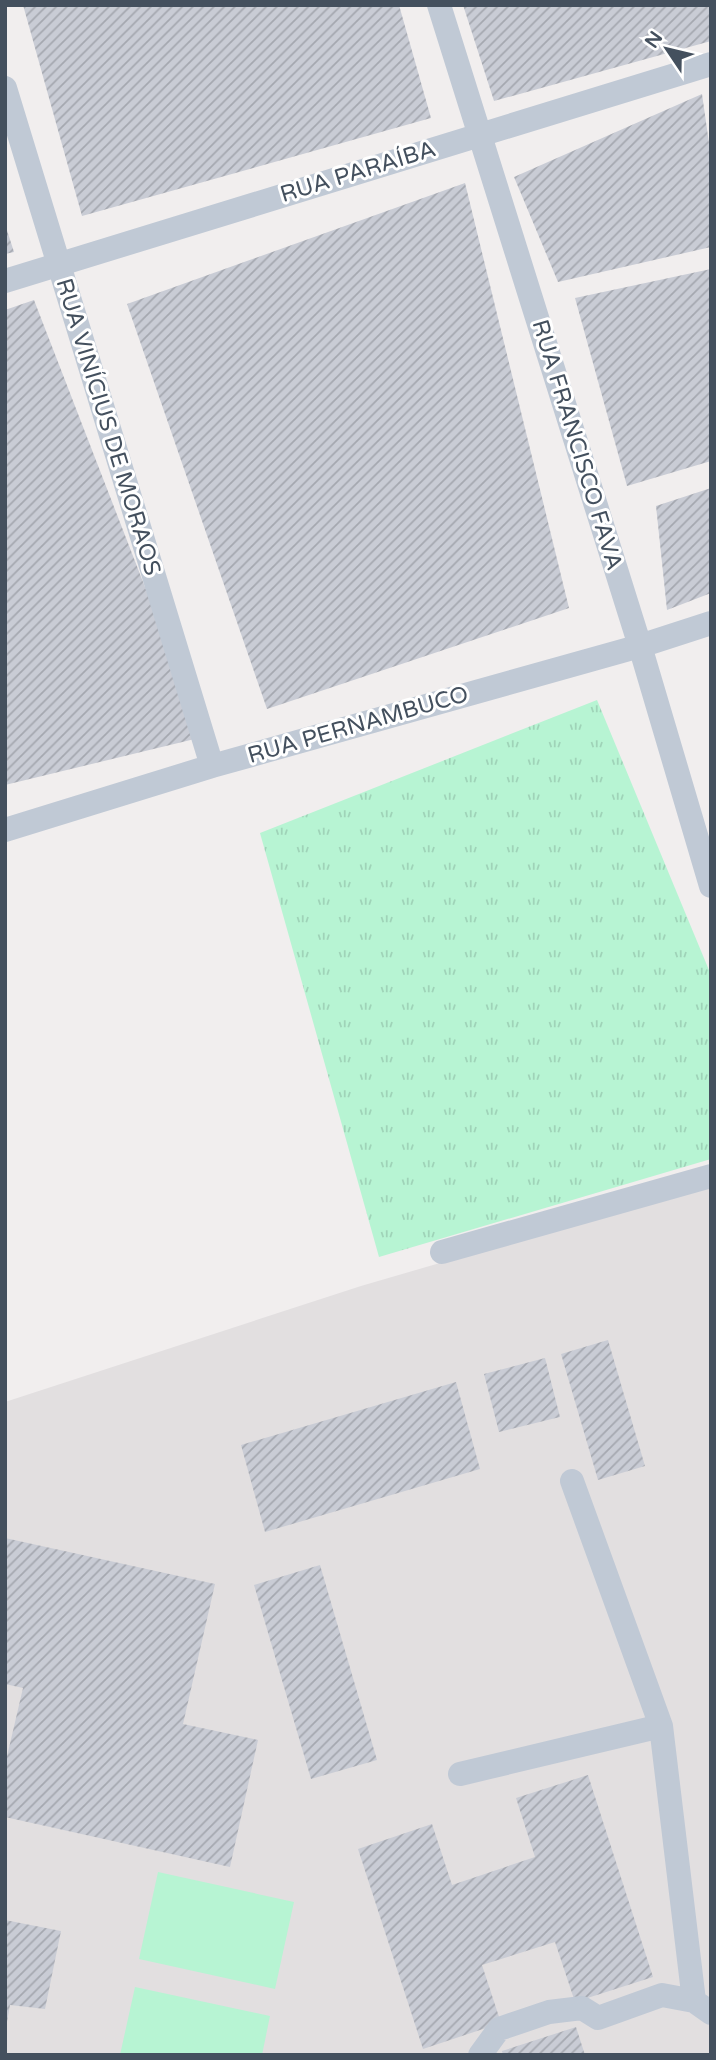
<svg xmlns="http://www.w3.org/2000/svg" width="716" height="2060" font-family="'Varela Round',sans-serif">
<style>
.education{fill:#e2dfe0}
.park{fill:url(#park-tufts)}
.pitch{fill:#b7f4d3}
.building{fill:url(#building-hatch)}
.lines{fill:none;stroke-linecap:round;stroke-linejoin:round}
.street{stroke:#c0c9d5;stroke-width:24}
.labels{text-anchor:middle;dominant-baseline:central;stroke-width:6;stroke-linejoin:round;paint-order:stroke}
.street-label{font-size:23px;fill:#44505e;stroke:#fff}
</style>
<defs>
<pattern id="park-tufts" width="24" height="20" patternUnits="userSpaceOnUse" patternTransform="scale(1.75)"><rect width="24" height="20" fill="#b7f4d3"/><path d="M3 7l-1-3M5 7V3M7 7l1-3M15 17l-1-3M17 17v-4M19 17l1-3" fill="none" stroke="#9fd3b8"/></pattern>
<pattern id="building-hatch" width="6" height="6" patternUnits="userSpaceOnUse" patternTransform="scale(1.75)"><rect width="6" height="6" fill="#c9ccd5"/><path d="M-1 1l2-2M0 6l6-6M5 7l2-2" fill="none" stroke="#a5a8b0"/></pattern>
</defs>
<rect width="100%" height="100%" fill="#f1eeee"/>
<path class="education" d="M711,1184V2055H5V1402L361,1286Z"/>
<path class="park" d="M597,700L711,975V1159L379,1257L260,833Z"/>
<path class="pitch" d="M158,1872L294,1902L275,1989L139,1959Z
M135,1987L270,2016L262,2055H120Z"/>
<path class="building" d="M23,5H399L431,118L82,216Z
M463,5H711V41L494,101Z
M702,94L711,157V247L558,282L514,177Z
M465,183L569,608L267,709L127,304Z
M5,224L14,252L5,254Z
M711,269V461L627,486L575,298Z
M34,300L203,737L5,785V310Z
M711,488V593L667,610L656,506Z
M608,1340L645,1466L598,1480L561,1354Z
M545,1358L560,1417L499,1432L484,1374Z
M456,1382L480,1469L265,1532L241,1445Z
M5,1538L215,1584L183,1724L258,1740L230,1867L5,1817V1765L23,1688L5,1684Z
M320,1565L377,1760L311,1779L254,1585Z
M588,1775L653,1977L575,2002L555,1942L482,1965L501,2023L423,2049L358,1849L432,1824L452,1885L535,1857L516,1798Z
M5,1920L61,1931L45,2009L10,2005L7,2022Z
M576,2027L585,2055H503L502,2051Z"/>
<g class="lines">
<path class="street" d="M439,5L640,646L711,886
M5,88L212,766
M5,281L711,64
M5,830L212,766L640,646L711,623
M442,1252L711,1176
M572,1481L661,1726L694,2001
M460,1774L661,1726
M480,2055L499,2029L549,2012L582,2008L598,2018L662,1995L694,2001L711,2013"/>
</g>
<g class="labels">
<g class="street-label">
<text transform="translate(358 172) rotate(-17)">RUA PARAÍBA</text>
<text transform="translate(108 427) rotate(73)">RUA VINÍCIUS DE MORAOS</text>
<text transform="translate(577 445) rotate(73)">RUA FRANCISCO FAVA</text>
<text transform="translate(358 725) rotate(-16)">RUA PERNAMBUCO</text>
</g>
</g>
<rect width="716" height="2060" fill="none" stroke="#44505e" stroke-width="14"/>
<g transform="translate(667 49) rotate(305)" stroke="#ffffff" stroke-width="5" paint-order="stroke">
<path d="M0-5L12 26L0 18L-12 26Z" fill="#44505e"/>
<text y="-10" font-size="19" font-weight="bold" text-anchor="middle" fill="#44505e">N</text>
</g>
</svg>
